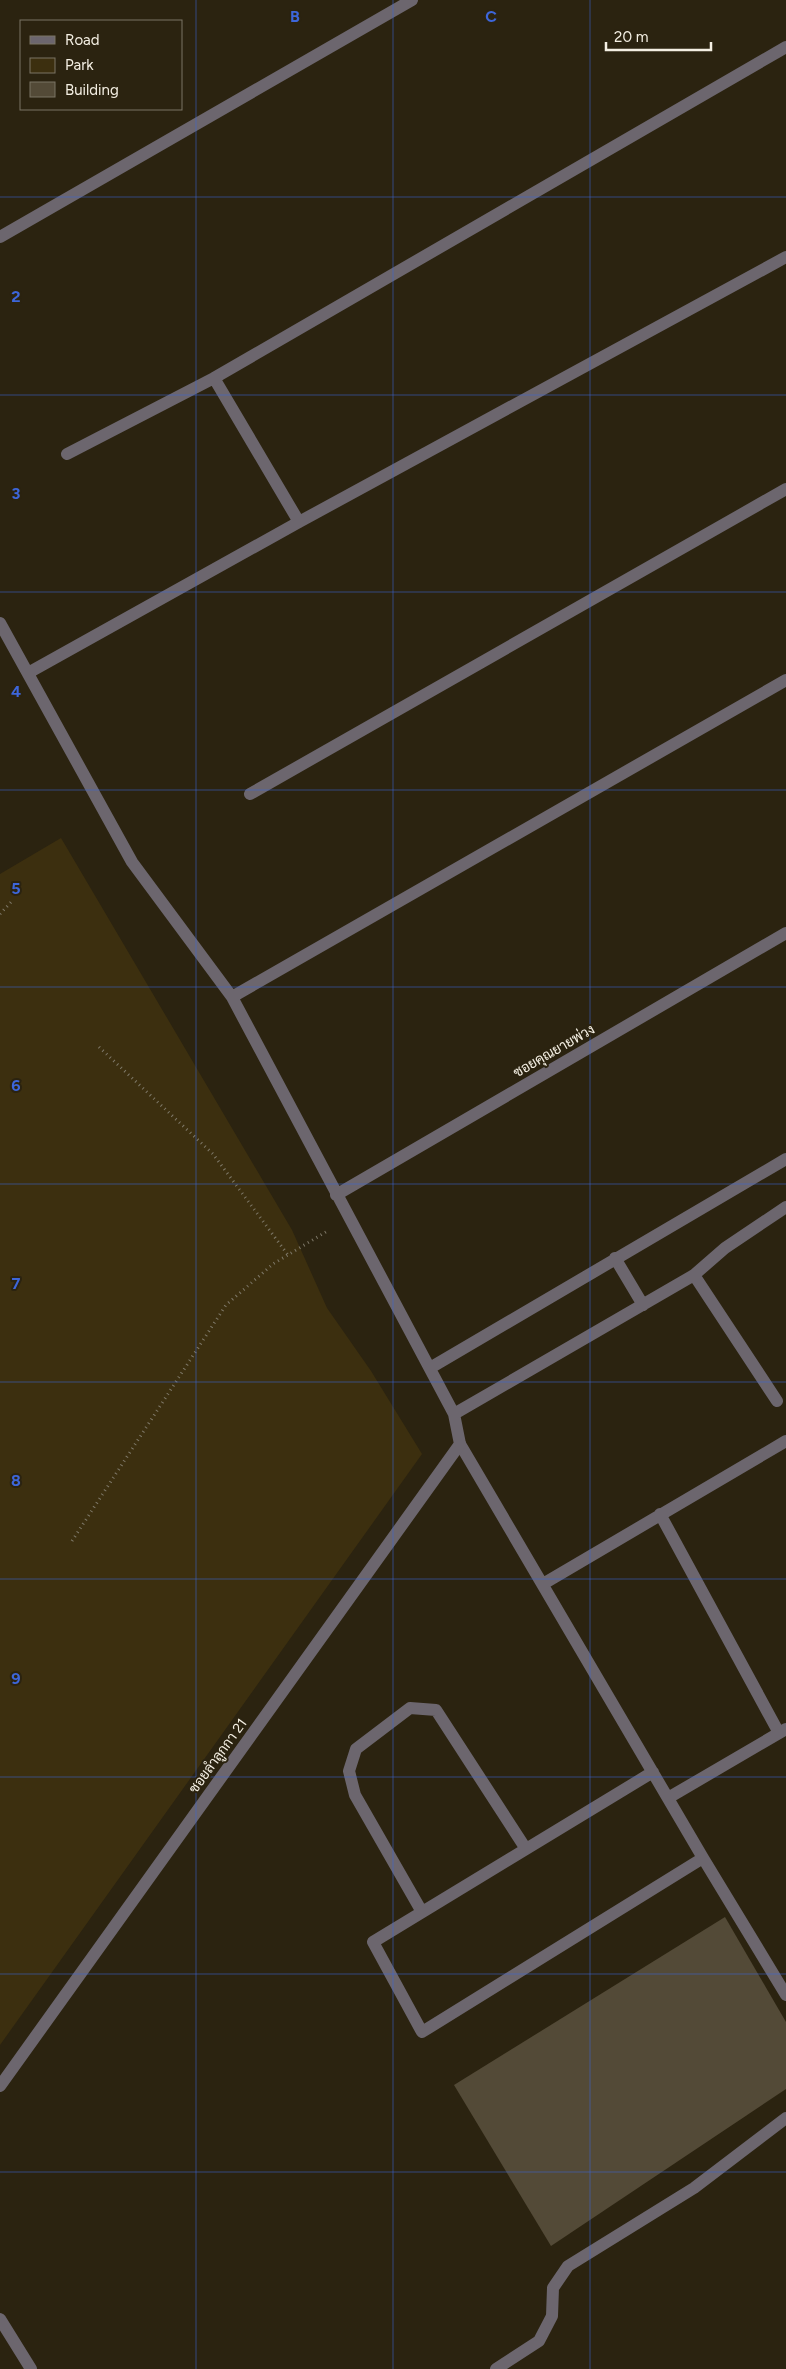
<svg xmlns="http://www.w3.org/2000/svg" width="786" height="2369" font-family="Figtree,Sarabun,sans-serif">
<style>
.green{fill:#3c2f0f}
.building{fill:#534a37}
.lines{fill:none;stroke-linecap:round;stroke-linejoin:round}
.path{stroke:#7f7969;stroke-width:3;stroke-dasharray:1 4;stroke-linecap:butt}
.service{stroke:#6c666e;stroke-width:12}
.minor{stroke:#6c666e;stroke-width:12}
.grid{fill:none;stroke:#3d66da;stroke-width:1;stroke-opacity:0.55}
.labels{text-anchor:middle;dominant-baseline:central;stroke-width:4;stroke-linejoin:round;paint-order:stroke}
.street-label{font-size:14px;fill:#f4efe3;stroke:#2b2310}
.grid-label{font-size:16px;text-anchor:middle;font-weight:bold;fill:#3d66da;stroke:#2b2310;stroke-width:4;stroke-linejoin:round;paint-order:stroke}
</style>
<rect width="100%" height="100%" fill="#2b2310"/>
<path class="green" d="M61,838L292,1230L327,1308L371,1371L422,1454L0,2045V874Z"/>
<path class="building" d="M725,1917L786,2022V2089L551,2246L454,2085Z"/>
<g class="lines">
<path class="path" d="M0,914L13,900
M99,1047L213,1154L288,1255
M72,1541L226,1305L273,1264L329,1230"/>
<path class="service" d="M460,1444L703,1858L786,1995
M660,1514L779,1733
M543,1584L786,1441
M653,1772L373,1942L422,2032L703,1858
M668,1798L786,1729
M422,1912L355,1795L349,1771L356,1749L410,1708L436,1710L526,1849
M0,2319L31,2369
M496,2369L539,2341L552,2316L553,2288L568,2266L694,2188L786,2118"/>
<path class="minor" d="M0,237L412,0
M214,378L299,522
M67,454L214,378L786,47
M0,623L132,862L232,997L454,1414L460,1444L0,2086
M28,673L299,522L786,257
M250,794L786,489
M232,997L786,680
M336,1195L786,933
M615,1258L643,1305
M694,1275L777,1401
M430,1368L786,1159
M454,1414L694,1275L725,1248L786,1207"/>
</g>
<path class="grid" d="M196,0V2369M393,0V2369M590,0V2369M0,197H786M0,395H786M0,592H786M0,790H786M0,987H786M0,1184H786M0,1382H786M0,1579H786M0,1777H786M0,1974H786M0,2172H786"/>
<g class="labels">
<g class="street-label">
<text transform="translate(554 1051) rotate(-30)">ซอยคุณยายพ่วง</text>
<text transform="translate(218 1756) rotate(-54)">ซอยลำลูกกา 21</text>
</g>
</g>
<g class="grid-label">
<text x="295" y="22">B</text>
<text x="491" y="22">C</text>
<text x="16" y="302">2</text>
<text x="16" y="499">3</text>
<text x="16" y="697">4</text>
<text x="16" y="894">5</text>
<text x="16" y="1091">6</text>
<text x="16" y="1289">7</text>
<text x="16" y="1486">8</text>
<text x="16" y="1684">9</text>
</g>
<rect x="20" y="20" width="162" height="90" fill="#2b2310" stroke="#7b7564"/>
<rect x="30" y="36" width="25" height="8" fill="#6c666e" stroke="#7b7564"/>
<text x="65" y="45" font-size="15" fill="#f4efe3">Road</text>
<rect x="30" y="58" width="25" height="15" fill="#3c2f0f" stroke="#7b7564"/>
<text x="65" y="70" font-size="15" fill="#f4efe3">Park</text>
<rect x="30" y="82" width="25" height="15" fill="#534a37" stroke="#7b7564"/>
<text x="65" y="95" font-size="15" fill="#f4efe3">Building</text>
<path d="M606 42v8h105v-8" fill="none" stroke="#f4efe3" stroke-width="2.5"/>
<text x="614" y="42" font-size="15" fill="#f4efe3" stroke="#2b2310" stroke-width="4" paint-order="stroke">20 m</text>
</svg>
